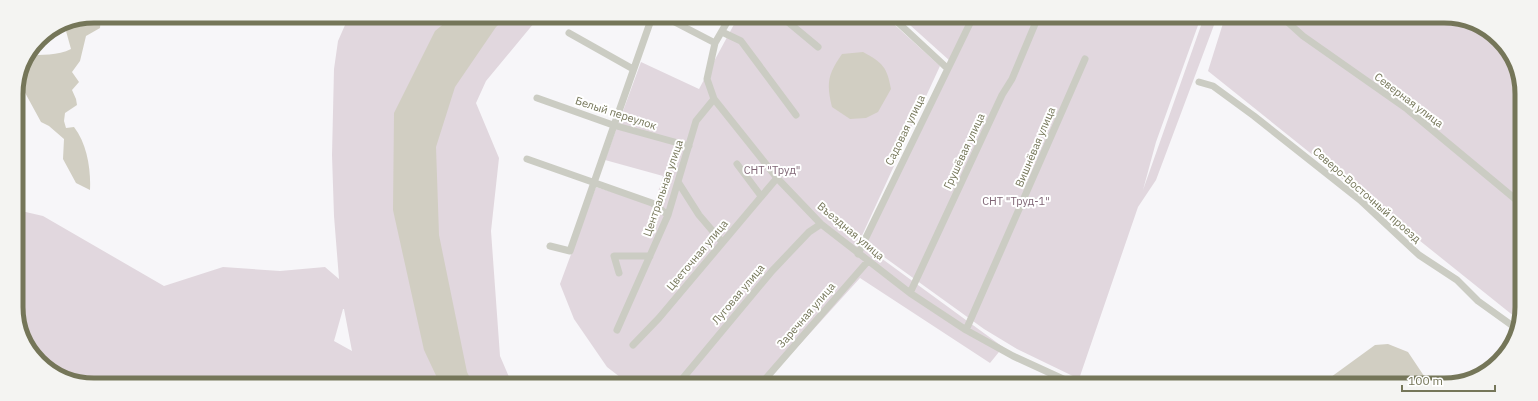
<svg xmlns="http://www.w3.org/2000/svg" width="1538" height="401" font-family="'IBM Plex Sans',sans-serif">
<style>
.green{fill:#e1d7de;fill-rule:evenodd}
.water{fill:#d1cec2}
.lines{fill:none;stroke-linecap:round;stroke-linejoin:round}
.minor{stroke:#cbccc3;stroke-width:7}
.labels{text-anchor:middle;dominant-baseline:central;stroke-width:4;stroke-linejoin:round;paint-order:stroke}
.street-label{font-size:11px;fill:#757659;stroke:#fff}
.park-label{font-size:11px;fill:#7f6575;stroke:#fff}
.rim{fill:none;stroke:#757659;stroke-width:5}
</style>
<rect width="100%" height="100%" fill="#f7f6f9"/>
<path class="green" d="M349,16L539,17L486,81L476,103L499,158L491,231L500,356L512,384L79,383L47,365L46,366L39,362L18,322L17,210L43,216L164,286L223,267L280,271L325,267L339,279L334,216L332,155L334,69L338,41ZM343,309H344L352,351L334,341Z
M738,17H886L940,66L859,242L1003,347L990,363L860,278L764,384H629L607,367L574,319L560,284L596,187L654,205L663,176L605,160L641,62L699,89Z
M901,17H1201L1156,142L1143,190L1204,17H1217L1156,180L1138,207L1079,379L1017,349L984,329L866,244L950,61Z
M1225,17L1459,18L1499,39L1520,79V321L1208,71Z"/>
<path class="water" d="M94,16H101L100,28L86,36L80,61L72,72L79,82L72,90L76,99L77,105L65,113L64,121L66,128L74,127C87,144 91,169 90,190L76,183L63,159L64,139L49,126L41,122L23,89L19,78L27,56C41,54 58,56 71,49L66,31L67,21Z
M453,16H508L496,27L455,87L436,147L439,235L467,372L473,384H440L424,350L393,210L394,113L435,31Z
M863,52C883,63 887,67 891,89L878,112L866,118L850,119L832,107C826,83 828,74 842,54Z
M1388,344L1408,352L1430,385H1320L1375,345Z"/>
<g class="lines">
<path class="minor" d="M665,17L715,43
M730,17L715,43L707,79L714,99L777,178L821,224L910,293L966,330L1013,356L1074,384
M782,17L818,47
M892,17L947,68
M1282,17L1303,36L1407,109L1520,203
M722,32L741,41L796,115
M569,33L633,69
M1199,82L1213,86L1254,116L1360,200L1419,255L1457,280L1478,301L1517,329
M537,98L613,125L689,146
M527,159L652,203L668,215
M737,164L761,196
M678,182L699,215L722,242
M550,246L570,251L652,17
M858,254L973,17
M619,273L614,256H650
M910,293L1002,95L1012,79L1038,17
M617,330L668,215L696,121L714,99
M966,330L1085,59
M633,345L659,318L777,178
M678,384L772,271L809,232L821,224
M761,384L868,261"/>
</g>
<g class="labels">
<g class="street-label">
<text transform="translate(1409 100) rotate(37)">Северная улица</text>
<text transform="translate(616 113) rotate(18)">Белый переулок</text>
<text transform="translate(905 130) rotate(-64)">Садовая улица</text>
<text transform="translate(1035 147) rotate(-67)">Вишнёвая улица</text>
<text transform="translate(964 151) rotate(-65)">Грушёвая улица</text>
<text transform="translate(663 188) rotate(-71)">Центральная улица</text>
<text transform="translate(1367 195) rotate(41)">Северо-Восточный проезд</text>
<text transform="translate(851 231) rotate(40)">Въездная улица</text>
<text transform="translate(697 255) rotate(-50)">Цветочная улица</text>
<text transform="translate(738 294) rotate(-50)">Луговая улица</text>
<text transform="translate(806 315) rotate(-49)">Заречная улица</text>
</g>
<g class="park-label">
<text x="772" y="170">СНТ "Труд"</text>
<text x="1016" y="201">СНТ "Труд-1"</text>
</g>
</g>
<path d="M0 0H1538V401H0ZM94 23H1444A71 71 0 0 1 1515 94V307A71 71 0 0 1 1444 378H94A71 71 0 0 1 23 307V94A71 71 0 0 1 94 23Z" fill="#f4f4f2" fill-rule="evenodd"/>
<path class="rim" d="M94 23H1444A71 71 0 0 1 1515 94V307A71 71 0 0 1 1444 378H94A71 71 0 0 1 23 307V94A71 71 0 0 1 94 23Z"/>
<path d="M1402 385v6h93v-6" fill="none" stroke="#757659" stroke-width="2"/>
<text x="1408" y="385" font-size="12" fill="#757659" stroke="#ffffff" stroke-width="3" paint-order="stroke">100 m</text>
</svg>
